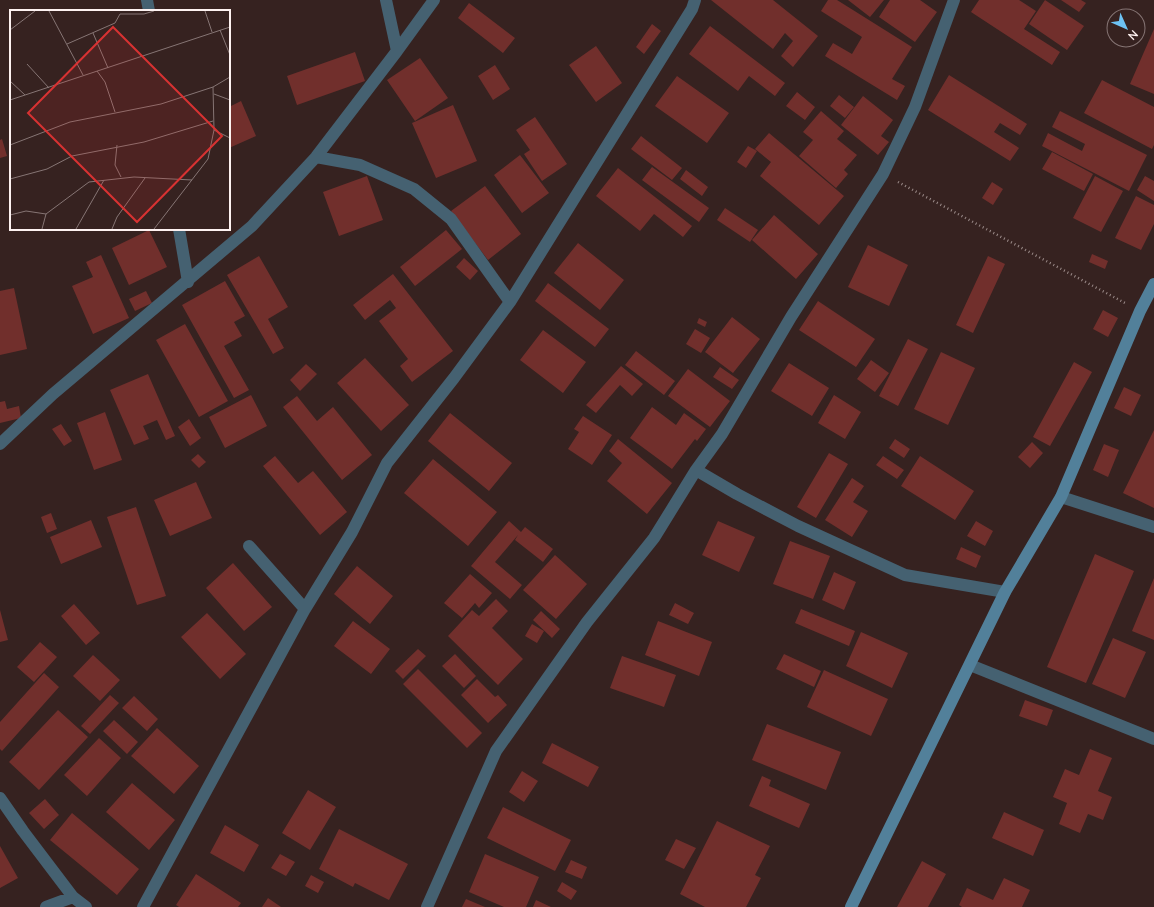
<svg xmlns="http://www.w3.org/2000/svg" width="1154" height="907" font-family="Lato,sans-serif">
<style>
.building{fill:#712f2c}
.lines{fill:none;stroke-linecap:round;stroke-linejoin:round}
.path{stroke:#9c8c8a;stroke-width:2.5;stroke-dasharray:1 3;stroke-linecap:butt}
.minor{stroke:#456171;stroke-width:12}
.secondary{stroke:#52809a;stroke-width:12}
.inset-road{fill:none;stroke:#867574;stroke-width:1}
.view{fill:#d83232;fill-opacity:0.15;stroke:#d83232;stroke-width:2}
.inset-edge{fill:none;stroke:#fef2f1;stroke-width:2}
</style>
<rect width="100%" height="100%" fill="#362220"/>
<path class="building" d="M711,0H773L818,36L793,67L781,56L793,41L785,33L773,49Z
M828,0H837L912,47L892,79L905,86L897,100L825,56L833,43L852,54L862,37L821,11Z
M848,0H884L870,17Z
M890,0H920L937,12L915,42L879,17Z
M979,0H1019L1036,11L1024,29L1060,52L1052,65L971,12Z
M1045,0L1084,26L1067,50L1029,24Z
M1061,0H1081L1086,3L1079,12Z
M469,3L515,38L503,53L458,18Z
M652,24L661,31L644,54L636,47Z
M710,26L785,83L775,96L749,76L738,91L689,54Z
M1154,29V94L1130,84Z
M596,46L622,83L596,102L569,65Z
M355,52L365,81L297,105L287,76Z
M420,58L448,98L415,121L387,80Z
M495,65L510,89L493,100L478,76Z
M949,75L1027,124L1020,135L1000,123L994,132L1019,148L1010,161L928,110Z
M677,76L729,113L707,143L655,106Z
M1102,80L1154,107V145L1152,149L1084,113Z
M797,92L815,107L805,120L786,106Z
M839,95L854,107L845,118L830,106Z
M863,96L893,120L881,136L889,142L878,155L841,125Z
M241,101L256,136L229,148V107Z
M453,105L477,161L436,178L412,123Z
M821,111L844,131L837,139L857,155L844,170L848,174L836,188L799,156L813,140L803,132Z
M1060,111L1147,155L1129,191L1042,146L1048,133L1082,151L1085,144L1052,127Z
M535,117L567,164L542,181L524,154L530,150L516,130Z
M769,133L844,196L819,225L760,176L771,162L755,149Z
M641,136L682,168L672,180L631,149Z
M2,139L7,156L0,158V140Z
M748,146L757,151L746,168L737,162Z
M1052,152L1093,174L1084,191L1042,169Z
M520,155L549,193L522,213L494,175Z
M652,167L709,208L699,222L642,180Z
M618,168L692,226L683,237L654,214L640,231L596,196Z
M686,170L708,187L702,196L680,179Z
M367,176L383,220L339,236L323,192Z
M1095,176L1123,191L1101,232L1073,218Z
M1145,176L1154,181V201L1137,190Z
M992,182L1003,189L993,205L982,198Z
M485,186L521,234L488,260L451,211Z
M1136,196L1154,205V224L1141,250L1115,238Z
M725,208L758,230L750,242L717,220Z
M774,215L818,254L796,279L752,240Z
M149,230L167,267L129,285L112,248Z
M446,230L462,249L415,286L400,267Z
M578,243L624,280L600,310L554,273Z
M868,245L908,265L889,306L848,287Z
M1092,254L1108,261L1105,269L1089,262Z
M101,255L129,318L93,334L72,286L93,277L86,262Z
M259,256L288,307L268,319L284,348L273,354L227,275Z
M988,256L1005,264L973,333L956,325Z
M464,258L478,271L470,280L456,267Z
M393,274L453,351L412,382L400,366L408,359L379,321L396,308L390,300L365,320L353,305Z
M225,281L245,316L234,322L242,336L224,346L249,390L234,398L182,305Z
M548,283L609,329L595,347L535,301Z
M14,288L27,349L0,355V291Z
M146,291L152,303L135,311L129,299Z
M818,301L875,339L856,367L799,330Z
M1103,310L1118,318L1108,337L1093,329Z
M732,317L760,339L733,373L705,352Z
M699,318L707,322L705,327L697,323Z
M185,324L228,401L199,417L156,340Z
M695,329L710,338L701,353L686,344Z
M543,330L586,362L563,393L520,360Z
M908,339L928,349L898,406L879,396Z
M636,351L675,381L664,395L625,365Z
M941,352L975,368L948,425L914,409Z
M365,358L409,405L381,431L337,383Z
M871,360L889,373L875,392L857,379Z
M1074,362L1092,372L1050,446L1033,437Z
M789,363L829,388L812,416L771,391Z
M306,364L317,374L300,391L290,380Z
M621,366L643,384L632,396L620,385L596,413L586,405Z
M720,367L739,380L732,389L713,377Z
M688,369L730,401L710,427L668,396Z
M148,374L175,436L166,440L157,420L143,426L149,439L134,445L110,390Z
M1124,387L1141,395L1131,416L1114,408Z
M251,395L267,426L225,448L209,417Z
M834,395L861,412L845,439L818,423Z
M297,396L317,421L333,407L372,455L342,480L283,407Z
M5,401L7,409L19,406L21,418L0,423V402Z
M652,407L676,425L684,413L706,429L697,441L695,439L672,469L630,438Z
M105,412L122,460L94,470L77,423Z
M450,413L512,463L489,491L428,441Z
M583,416L612,435L592,465L568,449L579,432L574,429Z
M189,419L201,438L190,446L178,427Z
M61,424L72,441L64,446L52,429Z
M1154,430V508L1123,493Z
M618,439L672,483L647,514L607,481L622,463L609,451Z
M895,439L910,449L904,458L889,448Z
M1032,442L1043,453L1030,468L1018,457Z
M1104,444L1119,450L1108,477L1093,470Z
M829,453L848,464L816,518L797,507Z
M198,454L206,462L199,468L191,460Z
M275,456L298,483L313,471L347,512L320,535L263,466Z
M883,456L904,470L897,479L876,465Z
M920,456L974,491L955,520L901,486Z
M433,459L497,512L468,546L404,493Z
M852,478L864,486L853,502L868,511L852,537L825,520Z
M196,482L212,518L170,536L154,500Z
M136,507L166,596L137,605L107,517Z
M51,513L57,529L47,533L41,517Z
M91,520L102,547L61,564L50,537Z
M509,521L521,532L525,527L553,549L543,562L515,540L518,535L495,562L522,585L510,599L471,566Z
M718,521L755,537L739,572L702,555Z
M976,521L993,531L985,546L967,536Z
M790,541L830,556L813,599L773,584Z
M961,547L981,556L976,568L956,559Z
M1095,554L1134,571L1086,683L1047,667Z
M555,555L587,584L556,619L523,590Z
M233,563L272,607L244,631L206,588Z
M357,566L393,596L370,624L334,594Z
M834,572L856,582L844,610L822,600Z
M470,574L492,593L479,608L475,603L462,618L444,603Z
M1154,578V640L1132,631Z
M496,599L508,611L492,628L523,659L498,685L448,636L472,610L479,616Z
M675,603L694,613L688,624L669,615Z
M74,604L100,633L86,645L61,616Z
M801,609L855,631L849,646L795,623Z
M0,610L8,640L0,642Z
M541,611L560,629L552,638L533,620Z
M207,613L246,654L220,679L181,637Z
M353,621L390,649L371,674L334,646Z
M658,621L712,642L699,676L645,655Z
M532,624L544,631L537,643L525,636Z
M861,632L908,653L892,688L846,666Z
M1113,638L1146,652L1125,698L1092,684Z
M40,642L57,657L34,682L17,667Z
M418,649L426,656L403,679L395,671Z
M455,654L476,676L464,688L442,666Z
M784,654L821,671L814,687L776,669Z
M93,655L120,680L100,701L73,676Z
M622,656L676,675L664,707L610,688Z
M418,669L482,733L467,748L403,684Z
M824,670L888,699L871,736L807,707Z
M44,673L59,687L2,751L0,749V722Z
M477,679L495,697L498,695L507,705L488,723L461,695Z
M110,695L119,703L90,734L81,726Z
M134,696L158,719L147,731L122,708Z
M1025,700L1053,710L1047,726L1019,716Z
M58,710L88,737L39,790L9,762Z
M114,720L138,742L127,754L103,731Z
M767,724L841,752L826,790L752,760Z
M157,728L199,766L174,794L131,756Z
M99,738L121,758L87,796L64,775Z
M552,743L599,767L588,787L542,763Z
M1090,749L1112,758L1098,791L1112,797L1103,820L1088,814L1080,833L1059,824L1067,803L1053,797L1065,769L1079,775Z
M522,771L538,781L524,802L509,792Z
M762,776L771,780L769,786L810,804L799,828L749,806Z
M132,783L175,820L149,850L106,812Z
M308,790L336,807L310,850L282,833Z
M45,799L59,815L44,829L29,813Z
M503,807L571,840L555,871L487,838Z
M1004,812L1044,830L1033,856L992,838Z
M72,813L139,869L117,895L50,840Z
M717,821L770,846L755,875L761,878L746,907H705L680,894Z
M225,825L259,845L244,872L210,853Z
M339,829L408,864L389,900L355,883L353,887L319,869Z
M676,839L696,848L684,869L665,860Z
M0,846L18,878L0,888Z
M280,854L295,862L286,876L271,868Z
M485,854L539,877L526,907H504L469,892Z
M571,860L587,867L582,879L565,872Z
M922,861L946,874L928,907H897Z
M196,874L241,903L238,907H179L176,905Z
M311,875L324,882L318,893L305,886Z
M1004,878L1030,890L1022,907H962L959,905L967,888L993,900Z
M562,882L577,891L571,900L557,891Z
M268,898L281,907H262Z
M466,899L485,907H462Z
M536,900L551,907H533Z"/>
<g class="lines">
<path class="path" d="M898,182L1125,303"/>
<path class="minor" d="M147,0L149,11
M386,0L397,51
M316,157L360,165L414,189L451,219L510,302
M179,229L188,282
M0,444L53,394L252,226L316,157L397,51L434,0
M696,470L737,494L798,526L905,575L1005,592
M1061,497L1154,527
M249,546L305,609
M970,665L1154,739
M0,798L23,831L73,897L86,907
M46,907L73,897
M143,907L305,609L352,532L387,463L454,378L510,302L692,9L695,0
M427,907L496,751L587,622L654,538L696,470L722,434L791,317L883,174L915,107L954,0"/>
<path class="secondary" d="M851,907L1005,592L1061,497L1140,311L1154,284"/>
</g>
<g transform="translate(10 10)">
<rect width="220" height="220" fill="#362220"/>
<path class="inset-road" d="M39,1L73,65M195,1L202,22M0,20L25,1M210,20L220,45M83,23L98,58M57,34L105,13L110,4H134L144,1M17,54L39,78M87,61L95,72L105,102M0,71L15,85M204,84L220,90M0,90L220,17M204,120L220,128M0,135L60,112L151,94L203,77L220,67M107,135L105,155L111,167M0,169L37,159L62,146L134,132L203,111M0,205L16,201L36,204L79,172L124,167L182,170M32,219L36,204M66,219L94,170M102,219L107,207L135,168M144,219L198,149L204,120L203,77"/>
<path class="view" d="M103,17L212,126L127,212L18,103Z"/>
<rect width="220" height="220" class="inset-edge"/>
</g>
<g transform="translate(1126 28) rotate(135)"><circle r="19" fill="#362220" stroke="#867574"/>
<path d="M0-3L7 15L0 10L-7 15Z" fill="#6dc2f3"/>
<text y="-6" font-size="11" font-weight="bold" text-anchor="middle" fill="#fef2f1">N</text>
</g>
</svg>
